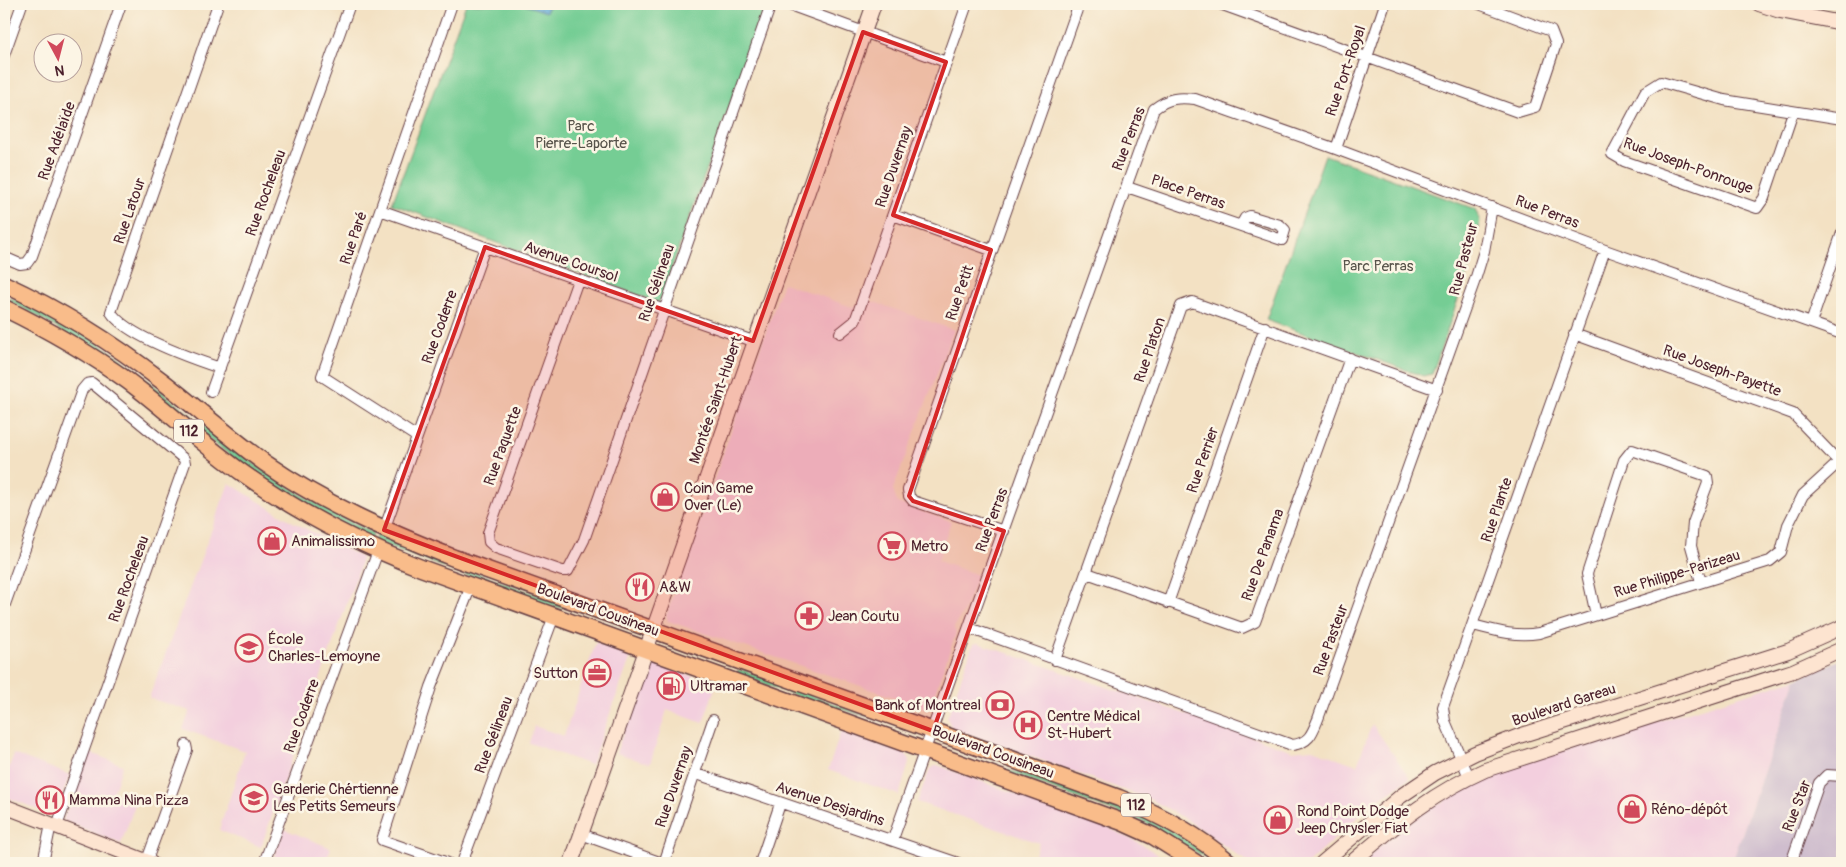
<svg xmlns="http://www.w3.org/2000/svg" width="1846" height="867" font-family="Pangolin,sans-serif">
<style>
.built{fill:#f3cfde}
.industrial{fill:#cfbdce}
.green{fill:#74cd94;stroke:#5f7660}
.water{fill:#5ca9d5;stroke:#536480}
.lines{fill:none;stroke-linecap:round;stroke-linejoin:round}
.street-casing{stroke:#633c42;stroke-width:12}
.secondary-casing{stroke:#633c42;stroke-width:16}
.primary-casing{stroke:#633c42;stroke-width:19}
.street{stroke:#fff;stroke-width:10}
.secondary{stroke:#fde4d0;stroke-width:14}
.primary{stroke:#f9bc8a;stroke-width:16}
.marked{fill:#d62828;fill-opacity:0.2;stroke:#d62828;stroke-width:4;stroke-linejoin:round}
.labels{text-anchor:middle;dominant-baseline:central;stroke-width:5;stroke-linejoin:round;paint-order:stroke}
.shield{fill:#fcf5e5;stroke:#7f5f63;stroke-width:1}
.shield-label{font-size:14px;font-weight:bold;fill:#4a1f2b}
.street-label{font-size:15px;fill:#4a1f2b;stroke:#fcf5e5}
.park-label{font-size:15px;fill:#57534a;stroke:#fcf5e5}
.poi-label{font-size:15px;fill:#4a1f2b;stroke:#fcf5e5;text-anchor:start}
</style>
<rect width="100%" height="100%" fill="#fcf5e5"/>
<filter id="ink" filterUnits="userSpaceOnUse"><feTurbulence type="fractalNoise" baseFrequency=".02" numOctaves="2"/><feDisplacementMap in="SourceGraphic" scale="10" xChannelSelector="R" yChannelSelector="G"/><feConvolveMatrix kernelMatrix="1 2 1 2 8 2 1 2 1" color-interpolation-filters="sRGB"/></filter>
<filter id="wash" filterUnits="userSpaceOnUse"><feTurbulence type="fractalNoise" baseFrequency=".0096" numOctaves="4" result="noise"/><feDisplacementMap in="SourceGraphic" scale="20" xChannelSelector="R" yChannelSelector="G"/><feGaussianBlur stdDeviation="1.12" result="paint"/><feColorMatrix in="noise" values="0 0 0 0 0 0 0 0 0 0 0 0 0 0 0 0 0 1.4 0 .05"/><feComposite in="paint" operator="in"/></filter>
<g filter="url(#wash)">
<rect width="100%" height="100%" fill="#f3e1c3"/>
<path class="built" d="M783,283L852,307L871,301L954,330L893,489L897,503L951,521L938,561L978,575L965,608L954,628L956,633L929,709L668,621L666,616Z
M229,483L291,521L361,557L360,566L261,847L219,830L245,751L183,729L190,711L149,698Z
M596,642L628,654L630,659L591,765L529,743L534,726L564,736Z
M978,643L1293,751L1312,749L1357,765L1372,724L1410,778L1373,803L1308,863H1249L1186,819L1152,800L952,728L947,718L973,644Z
M652,661L716,685L703,723L667,710L650,764L616,753L648,664Z
M1796,679L1732,863H1365L1374,851L1421,814L1457,793L1519,764Z
M841,731L906,754L910,760L899,795L828,770Z
M88,752L123,765L113,793L136,802L121,844L63,820Z
M14,754L70,775L54,816L4,796V781Z
M937,765L1109,828L1141,844L1171,863H1032L1039,843L917,802L930,769Z
M284,829L331,848L325,863H272Z"/>
<path class="industrial" d="M1842,659V863H1732L1796,679Z"/>
<path class="green" d="M466,4H766L659,303L392,204Z
M1325,155L1475,209L1480,221L1469,268L1432,374L1423,376L1266,320Z
M10,298C94,325 158,392 227,444C272,478 322,509 373,533L371,539C330,518 289,498 252,471C171,414 97,345 9,301Z
M377,535L564,605L563,608L548,606L374,541Z
M738,670L746,671L870,717L816,703L737,674Z
M1006,770C1063,781 1123,803 1173,831C1187,839 1201,851 1212,858L1210,860L1146,823L1004,771Z"/>
<path class="water" d="M522,4H549L546,12Z"/>
</g>
<g filter="url(#ink)">
<g class="lines">
<g class="street-casing">
<path id="street" d="M218,4L111,312C126,336 193,359 220,368
M787,4L946,62
M1220,4L1518,112L1535,107L1556,44L1551,31L1479,4
M4,55L22,4
M1793,112L1764,198L1757,208L1624,161L1612,154L1645,92L1661,82L1724,100L1842,119
M1336,149L1385,4
M1127,187L1282,240L1285,230L1280,225L1250,216L1245,218L1241,225
M380,210L753,341
M893,215L991,250
M4,257L20,264L27,263L32,256L121,4
M578,280L488,533L489,542L496,548L562,571H568L584,540L771,4
M1811,323L1842,233
M840,333L855,321L967,4
M1574,334L1793,414L1842,465
M211,392L350,4
M417,437L322,376L452,4
M384,530L485,247
M1004,531L913,501L909,496L908,490L1079,4
M1087,573L1242,628L1255,622L1350,358
M1168,603L1265,327
M4,607L82,390L87,384L92,383L184,459L185,463L57,826
M1596,615L1587,574L1624,460L1632,450L1707,476L1708,483L1693,523L1691,546L1701,582
M1473,625C1496,631 1516,637 1539,633L1770,561L1781,552L1788,525L1803,495L1839,462
M969,628L1292,745C1309,743 1312,734 1318,719L1476,277L1484,251L1492,207
M1055,660L1181,306L1192,302L1437,390
M694,773L958,863
M1469,777L1445,721L1443,707L1605,250
M581,834L662,863
M893,839L1154,109C1168,98 1178,97 1195,99L1336,149L1605,250L1842,334
M43,863L51,824
M146,863L187,750L186,745
M264,863L378,551
M448,863L382,840L431,687L471,586
M462,863L554,616
M664,863L713,720
M760,863L780,804
M1791,863L1819,783L1827,775L1842,776"/>
</g>
<g class="secondary-casing">
<path id="secondary" d="M1759,4L1780,11L1842,23
M4,806L151,863
M571,863L874,4
M1322,863L1401,796L1435,773L1475,753L1519,736L1788,651L1842,627
M1351,863C1397,824 1429,795 1485,770L1793,671L1842,649"/>
</g>
<g class="primary-casing">
<path id="primary" d="M4,284C60,310 113,343 162,381C197,408 229,437 265,463C324,504 388,532 454,558L1119,798C1159,814 1197,834 1230,863
M4,308C47,329 89,353 128,381C168,411 203,445 244,474C299,513 359,544 421,568L1122,822L1153,836L1196,863"/>
</g>
<use href="#street" class="street"/>
<use href="#secondary" class="secondary"/>
<use href="#primary" class="primary"/>
</g>
</g>
<path class="marked" d="M863,32L946,62L893,215L991,250L909,496L913,501L1004,531L933,731L384,530L485,247L753,341Z"/>
<defs>
<g id="shop-ring" transform="scale(1.4375)"><circle r="9.5" fill="#fcf5e5" stroke="#d1495b" stroke-width="1.5"/><path d="M-5-2.5h2.3a2.7 3.5 0 0 1 5.4 0H5L5.5 6h-11ZM-1.5-2.5h3a1.5 2.3 0 0 0-3 0Z" fill="#d1495b"/></g>
<g id="supermarket-ring" transform="scale(1.4375)"><circle r="9.5" fill="#fcf5e5" stroke="#d1495b" stroke-width="1.5"/><path d="M-6-5.5h2.5l.6 2H6L4.5 2H-2.5L-4.4-4H-6ZM-1.5 3.2a1.3 1.3 0 1 0 .1 0ZM3 3.2a1.3 1.3 0 1 0 .1 0Z" fill="#d1495b"/></g>
<g id="restaurant-ring" transform="scale(1.4375)"><circle r="9.5" fill="#fcf5e5" stroke="#d1495b" stroke-width="1.5"/><path d="M-5-6h1v4h1v-4h1v4h1v-4h1v5L-1.5 .5V6h-2V.5L-5-1ZM5-6V6H3V1.5H1.5Q1.5-4 5-6Z" fill="#d1495b"/></g>
<g id="pharmacy-ring" transform="scale(1.4375)"><circle r="9.5" fill="#fcf5e5" stroke="#d1495b" stroke-width="1.5"/><path d="M-2-6h4v4h4v4h-4v4h-4v-4h-4v-4h4Z" fill="#d1495b"/></g>
<g id="school-ring" transform="scale(1.4375)"><circle r="9.5" fill="#fcf5e5" stroke="#d1495b" stroke-width="1.5"/><path d="M0-5L7-2L0 1L-7-2ZM-4 1L0 2.5L4 1V4Q0 6-4 4Z" fill="#d1495b"/></g>
<g id="office-ring" transform="scale(1.4375)"><circle r="9.5" fill="#fcf5e5" stroke="#d1495b" stroke-width="1.5"/><path d="M-6-3h4V-5.5h4V-3h4V5H-6ZM-1-4.5V-3h2v-1.5ZM-6 0V1H6V0Z" fill="#d1495b"/></g>
<g id="fuel-ring" transform="scale(1.4375)"><circle r="9.5" fill="#fcf5e5" stroke="#d1495b" stroke-width="1.5"/><path d="M-5.5-6h7V0h2V4h1.3V-2.5L3-4.5l.8-.8L6-3V5H2.5V1h-1V6h-7ZM-4.2-4.7v3.2H.2V-4.7Z" fill="#d1495b"/></g>
<g id="bank-ring" transform="scale(1.4375)"><circle r="9.5" fill="#fcf5e5" stroke="#d1495b" stroke-width="1.5"/><path d="M-6-4H6V4H-6ZM0-2.3a2.3 2.3 0 1 0 0 4.6a2.3 2.3 0 1 0 0-4.6Z" fill="#d1495b"/></g>
<g id="hospital-ring" transform="scale(1.4375)"><circle r="9.5" fill="#fcf5e5" stroke="#d1495b" stroke-width="1.5"/><path d="M-5-5h3v3.5h4V-5h3V5h-3V1.5h-4V5h-3Z" fill="#d1495b"/></g>
</defs>
<g fill-rule="evenodd">
<use href="#shop-ring" x="665" y="497"/>
<use href="#shop-ring" x="272" y="541"/>
<use href="#supermarket-ring" x="892" y="546"/>
<use href="#restaurant-ring" x="640" y="587"/>
<use href="#pharmacy-ring" x="809" y="616"/>
<use href="#school-ring" x="249" y="648"/>
<use href="#office-ring" x="597" y="673"/>
<use href="#fuel-ring" x="671" y="686"/>
<use href="#bank-ring" x="1000" y="705"/>
<use href="#hospital-ring" x="1028" y="725"/>
<use href="#school-ring" x="254" y="798"/>
<use href="#restaurant-ring" x="50" y="800"/>
<use href="#shop-ring" x="1632" y="809"/>
<use href="#shop-ring" x="1278" y="820"/>
</g>
<g class="labels">
<g class="shield">
<rect x="174" y="419.5" width="30" height="23" rx="4"/>
<rect x="1121" y="793.5" width="30" height="23" rx="4"/>
</g>
<g class="shield-label">
<text x="189" y="431">112</text>
<text x="1136" y="805">112</text>
</g>
<g class="street-label">
<text transform="translate(1346 71) rotate(-71)">Rue Port-Royal</text>
<text transform="translate(1129 139) rotate(-69)">Rue Perras</text>
<text transform="translate(57 141) rotate(-70)">Rue Adélaïde</text>
<text transform="translate(1688 166) rotate(20)">Rue Joseph-Ponrouge</text>
<text transform="translate(894 167) rotate(-71)">Rue Duvernay</text>
<text transform="translate(1188 192) rotate(19)">Place Perras</text>
<text transform="translate(266 193) rotate(-70)">Rue Rocheleau</text>
<text transform="translate(130 211) rotate(-71)">Rue Latour</text>
<text transform="translate(1547 212) rotate(21)">Rue Perras</text>
<text transform="translate(354 238) rotate(-71)">Rue Paré</text>
<text transform="translate(1464 259) rotate(-75)">Rue Pasteur</text>
<text transform="translate(571 262) rotate(19)">Avenue Coursol</text>
<text transform="translate(657 283) rotate(-71)">Rue Gélineau</text>
<text transform="translate(960 293) rotate(-71)">Rue Petit</text>
<text transform="translate(440 327) rotate(-70)">Rue Coderre</text>
<text transform="translate(1150 350) rotate(-71)">Rue Platon</text>
<text transform="translate(1722 371) rotate(20)">Rue Joseph-Payette</text>
<text transform="translate(716 400) rotate(-71)">Montée Saint-Hubert</text>
<text transform="translate(503 446) rotate(-70)">Rue Paquette</text>
<text transform="translate(1203 460) rotate(-71)">Rue Perrier</text>
<text transform="translate(1497 510) rotate(-71)">Rue Plante</text>
<text transform="translate(992 520) rotate(-70)">Rue Perras</text>
<text transform="translate(1263 555) rotate(-70)">Rue De Panama</text>
<text transform="translate(1677 574) rotate(-17)">Rue Philippe-Parizeau</text>
<text transform="translate(129 579) rotate(-70)">Rue Rocheleau</text>
<text transform="translate(598 610) rotate(20)">Boulevard Cousineau</text>
<text transform="translate(1331 640) rotate(-70)">Rue Pasteur</text>
<text transform="translate(1564 705) rotate(-18)">Boulevard Gareau</text>
<text transform="translate(302 716) rotate(-70)">Rue Coderre</text>
<text transform="translate(494 735) rotate(-69)">Rue Gélineau</text>
<text transform="translate(993 752) rotate(20)">Boulevard Cousineau</text>
<text transform="translate(674 787) rotate(-71)">Rue Duvernay</text>
<text transform="translate(830 804) rotate(18)">Avenue Desjardins</text>
<text transform="translate(1797 806) rotate(-69)">Rue Star</text>
</g>
<g class="park-label">
<text x="581" y="126">Parc<tspan x="581" dy="17">Pierre-Laporte</tspan></text>
<text x="1378" y="266">Parc Perras</text>
</g>
<g class="poi-label">
<text x="684" y="488">Coin Game<tspan x="684" dy="17">Over (Le)</tspan></text>
<text x="291" y="541">Animalissimo</text>
<text x="911" y="546">Metro</text>
<text x="659" y="587">A&amp;W</text>
<text x="828" y="616">Jean Coutu</text>
<text x="268" y="639">École<tspan x="268" dy="17">Charles-Lemoyne</tspan></text>
<text x="578" y="673" text-anchor="end">Sutton</text>
<text x="690" y="686">Ultramar</text>
<text x="981" y="705" text-anchor="end">Bank of Montreal</text>
<text x="1047" y="716">Centre Médical<tspan x="1047" dy="17">St-Hubert</tspan></text>
<text x="273" y="789">Garderie Chértienne<tspan x="273" dy="17">Les Petits Semeurs</tspan></text>
<text x="69" y="800">Mamma Nina Pizza</text>
<text x="1651" y="809">Réno-dépôt</text>
<text x="1297" y="811">Rond Point Dodge<tspan x="1297" dy="17">Jeep Chrysler Fiat</tspan></text>
</g>
</g>
<rect width="1846" height="867" fill="none" stroke="#fcf5e5" stroke-width="20"/>
<g transform="translate(58 58) rotate(173)"><circle r="24" fill="#fcf5e5" stroke="#b59f9b"/>
<path d="M0-4L9 19L0 12L-9 19Z" fill="#d1495b"/>
<text y="-8" font-size="14" font-weight="bold" text-anchor="middle" fill="#4a1f2b">N</text>
</g>
</svg>
